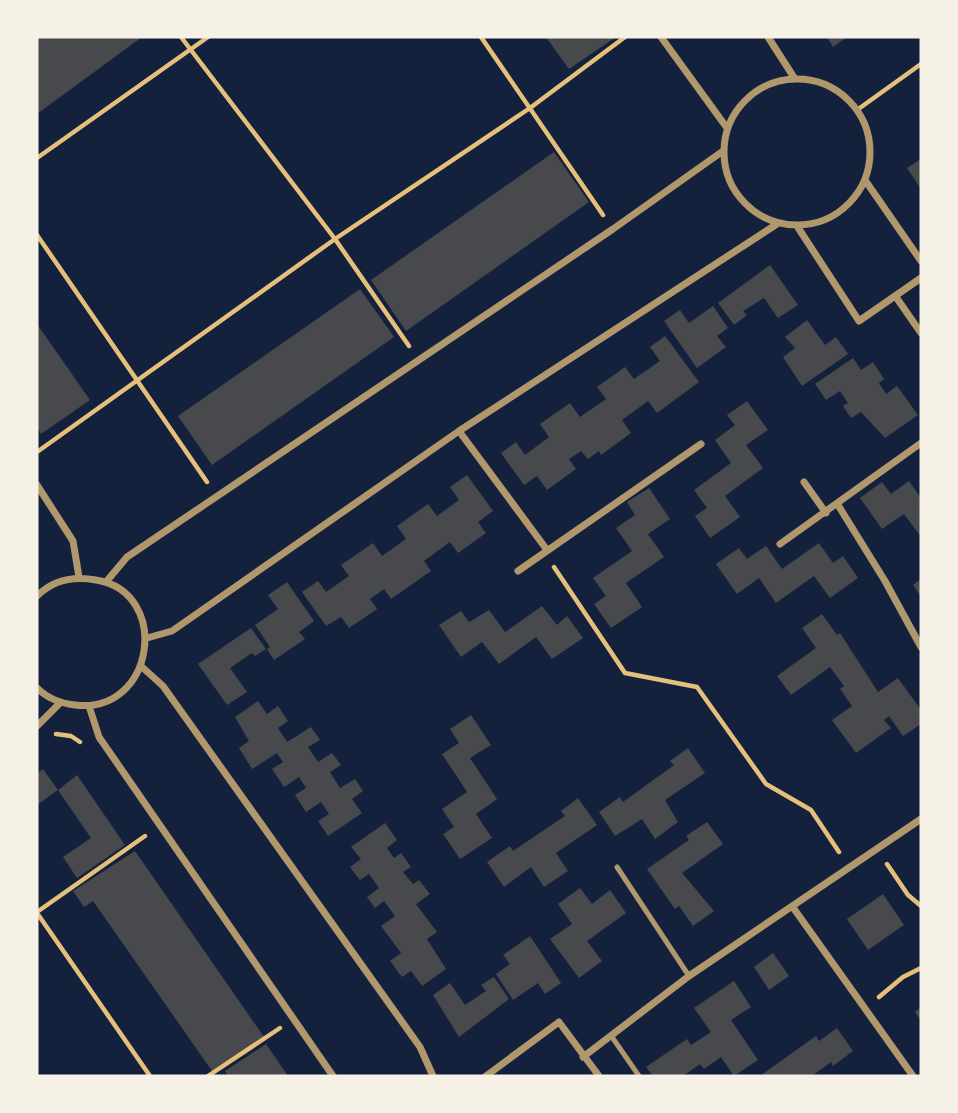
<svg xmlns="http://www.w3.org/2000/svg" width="958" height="1113" font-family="Raleway,sans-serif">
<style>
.building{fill:#48494c}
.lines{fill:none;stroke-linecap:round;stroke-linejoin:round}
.path{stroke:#e5c07b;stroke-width:4.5}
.service{stroke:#b1986c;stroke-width:5}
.minor{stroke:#b1986c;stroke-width:7}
</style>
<rect width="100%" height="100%" fill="#14213d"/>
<path class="building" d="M37,37H142L37,114Z
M546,37H616L569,69Z
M827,37H847L833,47Z
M554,152L589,202L406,331L371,280Z
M921,159V189L907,168Z
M770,265L798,305L778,318L764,298L743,311L747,315L734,325L718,303Z
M360,289L394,337L212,465L178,416Z
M713,306L728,328L717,336L726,347L697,368L664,321L680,310L689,323Z
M807,320L825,345L836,337L848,354L802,386L783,357L795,348L785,337Z
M37,324L90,400L41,434L37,427Z
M665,336L699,382L657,413L648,401L622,420L631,433L601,455L599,451L588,459L581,451L569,459L576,469L547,490L537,476L524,485L501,453L516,442L525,455L549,437L540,424L570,403L580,417L606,399L597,387L625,367L634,379L660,361L650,347Z
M853,358L861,370L873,362L884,379L879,383L886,394L897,386L918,415L885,438L861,412L851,418L843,406L848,403L840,391L826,400L815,384Z
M747,401L768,430L746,445L763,468L725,496L740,517L710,538L695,516L707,508L694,490L731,463L715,440L735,425L727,415Z
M467,475L493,511L478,522L486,533L458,553L450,542L424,561L431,571L391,599L384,589L370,599L377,609L349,628L341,617L326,626L302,592L318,581L326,592L349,576L341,565L373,543L382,556L406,539L397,526L428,504L437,516L459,500L450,487Z
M909,481L921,498V537L904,514L882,529L860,498L882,482L891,494Z
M649,488L670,519L648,534L664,557L626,583L642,607L611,628L594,604L606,596L593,578L632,551L616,528L635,515L627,502Z
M819,543L833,563L843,556L858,578L830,598L814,576L776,603L759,578L737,594L716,564L739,548L747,559L766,546L782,569Z
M921,579V597L913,585Z
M287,582L314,621L299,632L305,639L274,660L267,649L270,647L255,625L278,609L268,595Z
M542,606L557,625L567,616L583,638L552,659L536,637L499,664L482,642L461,657L439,625L461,611L469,622L489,610L505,632Z
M822,614L837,635L840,633L878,692L898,678L921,710V724L903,736L889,716L884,720L891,728L856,753L832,720L852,706L840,689L844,686L830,667L791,695L777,676L816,648L802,628Z
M251,628L266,649L255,656L252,653L230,668L247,692L227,705L198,664Z
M258,701L267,714L278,706L288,721L278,728L287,742L311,727L320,740L308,747L318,762L332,753L341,765L330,772L340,788L355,779L363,791L352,799L362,813L328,836L318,821L329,814L321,802L306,812L295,795L306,788L299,777L284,787L272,769L283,762L277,753L252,769L239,748L249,741L235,717Z
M471,715L491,745L470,758L497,799L476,814L492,838L460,859L443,834L454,827L442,809L467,792L442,754L459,743L450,729Z
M688,748L705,773L665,800L678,822L655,839L642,819L615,836L599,812L620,797L623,802L674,765L670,761Z
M43,769L58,790L37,805V773Z
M77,775L125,845L77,878L63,857L91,838L58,790Z
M578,798L597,825L556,853L568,871L544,887L531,867L504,887L487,862L510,846L513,851L565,816L561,811Z
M707,822L723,844L682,873L714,911L693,926L679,906L675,909L647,869L689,840L686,836Z
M385,823L397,840L387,848L394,858L401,853L411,867L403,872L413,884L419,880L430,894L416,904L437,932L427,939L446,969L422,986L411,971L402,977L390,961L401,953L381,926L395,916L384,901L375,908L367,897L379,888L369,874L360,880L350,867L361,859L351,847Z
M135,851L264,1037L212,1071L93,901L84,907L73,891Z
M580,888L592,904L610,890L626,913L587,941L602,961L579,978L550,939L572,924L558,904Z
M883,894L904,925L868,950L847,919Z
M530,936L561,983L545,994L538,983L513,1000L496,974L510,964L503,955Z
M773,953L789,976L769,990L754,967Z
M494,977L509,999L459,1037L433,995L450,983L465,1005L486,991L481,985Z
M734,981L751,1007L731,1020L758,1060L734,1076L721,1057L704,1069L700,1064L683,1076H653L646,1067L687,1039L691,1045L711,1032L694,1008Z
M921,1007V1021L915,1012Z
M837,1028L853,1051L833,1066L831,1062L812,1076H760L816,1036L819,1041Z
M266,1044L288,1076H228L225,1071Z"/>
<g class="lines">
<path class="path" d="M181,37L335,239L409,346
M481,37L603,215
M857,110L921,64
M37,158L208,37
M37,235L207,482
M37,452L335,239L530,108L625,37
M554,567L625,673L697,687L766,784L811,810L839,852
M56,734L71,736L80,742
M887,864L908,895L921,906
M37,912L145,836
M37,913L150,1076
M879,997L903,977L921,968
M208,1076L280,1028"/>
<path class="service" d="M617,867L689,976
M612,1037L639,1076"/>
<path class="minor" d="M661,37L727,128
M768,37L795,79
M724 152a73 73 0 1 1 146 0a73 73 0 1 1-146 0Z
M865,180L921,261
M797,226L859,321L921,278
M896,297L921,333
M459,431L547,550
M804,482L826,513
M37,485L73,541L79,577
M838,505L885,581L921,647
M780,544L921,443
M518,571L701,444
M106,582L127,557L613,229L723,151
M37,596C54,579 74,576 96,580C172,592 155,715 75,705C60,703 48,699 37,688
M147,638L172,631L459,431L777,224
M142,667L163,686L420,1047L433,1076
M89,706L99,737L333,1076
M37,726L60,703
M792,906L913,1076
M583,1057L689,976L921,819
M486,1076L559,1022L599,1076"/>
</g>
<rect width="958" height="1113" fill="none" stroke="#f6f1e7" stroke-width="77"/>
</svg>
